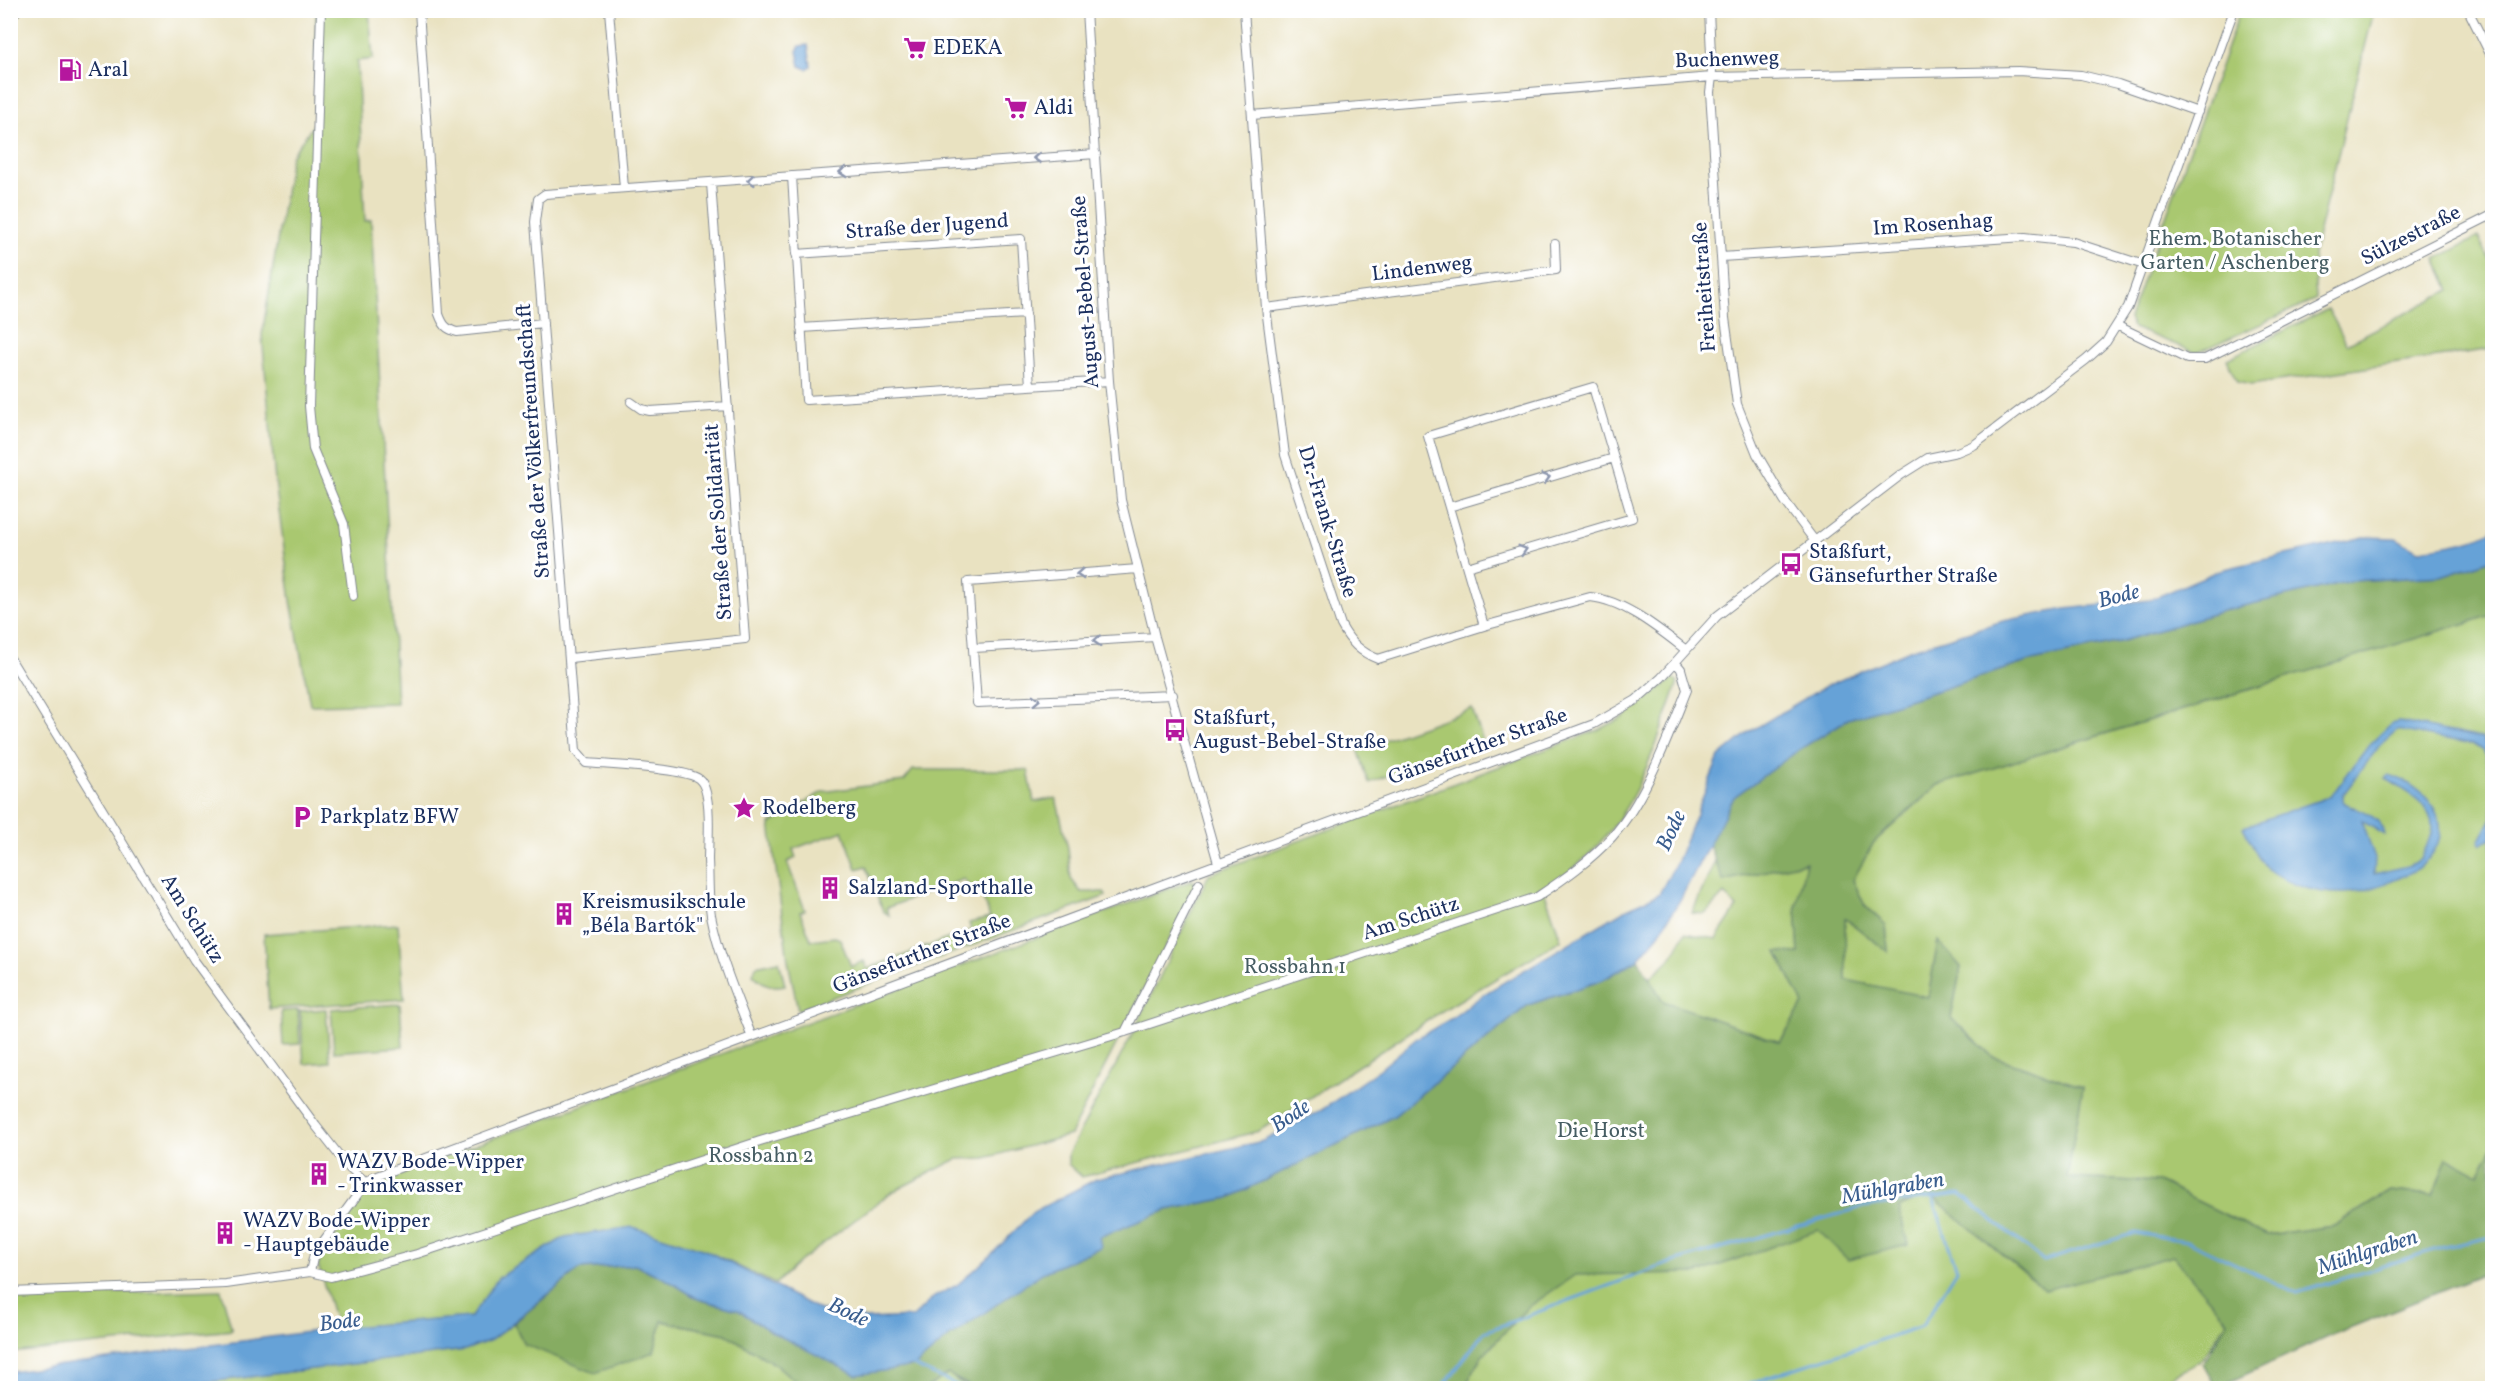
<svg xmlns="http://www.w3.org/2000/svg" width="2503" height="1399" font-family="Vollkorn,serif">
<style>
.green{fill:#a9c870;stroke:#627c67;stroke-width:1.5;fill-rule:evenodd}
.forest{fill:#86ac62;stroke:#506e60;stroke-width:1.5}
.water{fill:#66a2d7;stroke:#40689a;stroke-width:1.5}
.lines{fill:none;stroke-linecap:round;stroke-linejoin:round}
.stream{stroke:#66a2d7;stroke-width:3}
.street-casing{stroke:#828890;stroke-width:10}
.secondary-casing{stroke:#828890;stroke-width:14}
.street{stroke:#fff;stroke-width:8}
.secondary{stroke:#f6e9c3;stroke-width:12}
.oneway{stroke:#8d97ae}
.labels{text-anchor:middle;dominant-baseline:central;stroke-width:6;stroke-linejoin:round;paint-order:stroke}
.poi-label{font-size:21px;fill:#1b2f5e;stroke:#fff;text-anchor:start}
.street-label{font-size:21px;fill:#1b2f5e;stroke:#fff}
.park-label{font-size:21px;fill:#465d63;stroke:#fff}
.water-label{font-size:22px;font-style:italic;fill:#395d8e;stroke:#fff}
</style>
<rect width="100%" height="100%" fill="#fff"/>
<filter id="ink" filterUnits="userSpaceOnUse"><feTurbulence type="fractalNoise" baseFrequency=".0167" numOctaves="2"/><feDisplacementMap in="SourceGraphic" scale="12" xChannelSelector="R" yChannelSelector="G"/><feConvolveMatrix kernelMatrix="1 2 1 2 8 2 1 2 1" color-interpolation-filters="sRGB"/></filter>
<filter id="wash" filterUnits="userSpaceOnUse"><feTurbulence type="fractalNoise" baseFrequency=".008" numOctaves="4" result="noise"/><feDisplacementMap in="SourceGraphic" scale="24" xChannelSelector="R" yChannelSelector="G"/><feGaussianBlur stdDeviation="1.35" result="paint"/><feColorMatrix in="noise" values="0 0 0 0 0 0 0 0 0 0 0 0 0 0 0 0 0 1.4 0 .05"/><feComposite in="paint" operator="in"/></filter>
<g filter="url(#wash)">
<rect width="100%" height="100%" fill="#e9e2c1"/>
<path class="green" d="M316,11H369L373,59L357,61L365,221L371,220L397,703L310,705L291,601L275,481L262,335L291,156L315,123Z
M2240,11H2374L2313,255L2316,299L2197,353L2133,328L2129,319Z
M2478,237L2492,264V349L2251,385L2237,382L2227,359L2328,309L2347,344L2450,290L2436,259Z
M2492,615V1148L2478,1174L2433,1195L2390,1191L2334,1226L2267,1235L2158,1182L2066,1178L2083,1087L1992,1056L1951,1018L1961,967L1938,942L1928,998L1846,980L1844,918L1888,951L1886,925L1865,906L1853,880L1874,842L1938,785Z
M1673,679L1678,682C1647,771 1628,836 1544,890L1561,940L1445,1009L1259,1131L1082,1177L1068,1164V1154L1132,1035L1209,874L1598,730L1624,717Z
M1472,709L1483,741L1369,783L1358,749Z
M913,770H1028L1034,802L1056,798L1068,848L1071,879L1081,892H1104L1106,896L798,1010L788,961L770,824L822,792L904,781ZM843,831L857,869L866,866L883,911L889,915L886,908L964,879L970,887L978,885L990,918L969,923L971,930L867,969L864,961L851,966L840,939L835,937L811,940L800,912L805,910L787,862L796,858L793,849Z
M1715,861L1724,881L1806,862L1796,907L1799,953L1777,952L1803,1004L1780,1042L1662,1001L1649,979L1671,958L1685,933L1716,939L1737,907L1724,894L1705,914L1692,913Z
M1193,880L1197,885L1070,1135L985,1158L957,1159L892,1192L799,1262L775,1284L705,1250L633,1227L565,1237L498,1278L471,1317L337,1328L318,1265L364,1191L374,1182Z
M398,924L404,999L269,1009L264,934Z
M779,961L785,985C772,988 763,985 753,974L756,966Z
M400,1004L403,1047L334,1052L331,1009Z
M326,1009L330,1062L304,1064L300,1011Z
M298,1010L300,1044L283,1045L281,1011Z
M1928,1192L2045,1289L2173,1256L2228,1321L2201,1361L2164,1380L2155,1388H1464L1482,1356L1526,1309L1575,1274L1698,1273L1818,1229L1899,1208Z
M221,1290L232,1330L11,1353V1296Z
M662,1321L727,1334L778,1366L803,1388H161L465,1350L491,1340L514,1323L524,1345Z
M948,1374L968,1388H926Z"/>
<path class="forest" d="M2492,559V615L1938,785L1874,842L1853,880L1865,906L1886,925L1888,952L1845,918L1846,980L1928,997L1938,941L1961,967L1951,1018L1992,1056L2083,1087L2067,1178L2158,1182L2267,1235L2334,1226L2390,1191L2433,1195L2447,1157L2478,1174L2492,1148V1271L2334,1334L2216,1388L2203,1364L2228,1321L2173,1256L2045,1290L1928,1193L1899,1208L1908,1245L1848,1260L1818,1230L1698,1273L1575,1275L1526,1309L1482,1356L1464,1388H973L948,1374L926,1388H803L778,1366L726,1334L662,1321L654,1352L595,1373L524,1344L514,1323L580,1269L635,1265L666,1279L698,1299L738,1310L770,1331L915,1366L949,1337L1042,1273L1101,1247L1098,1237L1167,1210L1229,1198L1394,1116L1528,1005L1603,980L1638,959L1663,1001L1780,1042L1803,1004L1777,952L1799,953L1796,907L1806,862L1723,881L1708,843L1734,797L1800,749L1848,719L2027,662L2119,642L2226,610L2350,581L2441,576Z"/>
<path class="water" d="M808,45L811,66L807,69L800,66L797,51L800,46Z
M2492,530V559L2441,576L2350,581L2226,610L2119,642L2027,662L1848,719L1800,749L1734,797L1680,900L1659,934L1638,959L1603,980L1528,1005L1394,1116L1229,1198L1167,1210L1099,1237L1101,1247L1042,1273L949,1337L915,1366L856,1375L770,1331L738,1310L698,1299L666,1279L635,1265L580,1269L491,1340L465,1350L161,1388H11V1372L337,1328L471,1317L498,1278L565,1237L633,1227L705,1250L820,1310L866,1319L913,1317L934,1297L957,1285L987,1259L1033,1212L1096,1179L1263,1141L1323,1109L1380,1069L1417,1038L1452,1018L1484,994L1625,910L1659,894L1677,861L1719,757L1749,732L1824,687L1912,649L2003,621L2065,609L2150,600L2220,570L2364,537L2396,538L2418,551C2441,544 2472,544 2492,530Z
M2400,722L2482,738L2492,758V783L2484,751L2473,744L2397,730L2380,745L2343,795V802C2358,811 2382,815 2385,835L2362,821L2375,858L2374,874L2408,866L2421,859C2425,850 2431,838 2432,828C2434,804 2402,789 2385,778L2389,775C2424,785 2458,822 2430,857C2416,876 2365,893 2343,893C2319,894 2288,885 2269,870C2258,862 2250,839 2243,827L2331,796L2369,745L2391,724Z
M2492,818V837L2481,845L2479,842Z"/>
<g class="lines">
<path class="stream" d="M912,1365L963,1388
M1442,1388L1484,1332L1670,1263L1863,1207L1960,1194L2044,1261L2135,1233L2187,1241L2297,1293L2440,1248L2492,1237
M1736,1388L1922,1326L1957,1270L1933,1198"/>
</g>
</g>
<g filter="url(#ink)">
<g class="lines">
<g class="street-casing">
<path id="street" d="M321,10L309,406L313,449L344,524L353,596
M419,10L439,314C443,325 446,329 457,332L543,323
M609,10L624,188
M1086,10L1109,381L1121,500L1155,637L1218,863
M1244,10L1266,308L1285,455L1341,625C1350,642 1360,652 1378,659L1484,626L1590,597C1624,600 1660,630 1686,650
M1709,10L1712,77L1710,92L1725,318L1737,404L1757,454L1784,500L1814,540
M2468,10L2492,58
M1252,115L1712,77L2018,71L2081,75L2118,84L2198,112
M792,176L806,400L1109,381
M796,254L1021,239L1030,386
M1721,257L2025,237L2073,242L2144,265
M1266,308L1556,270L1555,244
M2118,326L2187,359H2205L2492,215
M801,328L1026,314
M631,402L641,409L650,411L728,406
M1449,507L1614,458
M1467,567L1632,518L1593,387L1428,436L1484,626
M1138,569L968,582L977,703L1173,695
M974,648L1155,637
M10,658L194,960L316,1126L349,1168L366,1183
M570,658L745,639L711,183
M1125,1032L1199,884
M752,1037C737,998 719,956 711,915C708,897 709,878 708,860C708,842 713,790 699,779C686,768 607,765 586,763L576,751L535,222L538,199L545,194L1096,154
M310,1272L314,1254L366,1183L375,1177L1594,724L1636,700L1661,678L1717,616L1901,475L1928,458L1957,452L1974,445L2086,360L2106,342L2128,307L2234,10
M10,1292L226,1284L310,1272L331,1277L417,1254L760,1141L1125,1032L1537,897C1564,879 1590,861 1612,837C1646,799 1668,737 1687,690L1681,669L1676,663"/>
</g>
<g class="secondary-casing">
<path id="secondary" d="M10,11L15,10"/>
</g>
<use href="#street" class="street"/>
<use href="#secondary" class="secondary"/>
</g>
<defs><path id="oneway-chevron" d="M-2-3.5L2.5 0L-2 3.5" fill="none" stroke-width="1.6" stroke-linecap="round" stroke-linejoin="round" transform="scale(1.5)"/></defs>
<g class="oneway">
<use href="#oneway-chevron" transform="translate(1037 158) rotate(176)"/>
<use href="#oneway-chevron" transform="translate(843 172) rotate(176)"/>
<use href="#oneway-chevron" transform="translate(751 180) rotate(175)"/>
<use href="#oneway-chevron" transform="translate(1546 478) rotate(-16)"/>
<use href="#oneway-chevron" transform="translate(1523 550) rotate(-17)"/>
<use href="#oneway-chevron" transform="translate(1080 574) rotate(176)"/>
<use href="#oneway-chevron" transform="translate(1097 641) rotate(177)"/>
<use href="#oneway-chevron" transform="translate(1036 700) rotate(-2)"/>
</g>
</g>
<defs>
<g id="supermarket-bare" transform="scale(1.8)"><path d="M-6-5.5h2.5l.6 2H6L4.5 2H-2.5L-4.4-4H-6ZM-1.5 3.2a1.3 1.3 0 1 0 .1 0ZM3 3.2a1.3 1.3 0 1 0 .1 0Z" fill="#b5179e" stroke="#fff" stroke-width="2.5" paint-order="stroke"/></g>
<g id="fuel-bare" transform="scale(1.8)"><path d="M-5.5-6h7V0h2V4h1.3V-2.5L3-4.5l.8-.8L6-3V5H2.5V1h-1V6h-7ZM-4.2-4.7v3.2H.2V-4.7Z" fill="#b5179e" stroke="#fff" stroke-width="2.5" paint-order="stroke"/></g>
<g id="bus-bare" transform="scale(1.8)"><path d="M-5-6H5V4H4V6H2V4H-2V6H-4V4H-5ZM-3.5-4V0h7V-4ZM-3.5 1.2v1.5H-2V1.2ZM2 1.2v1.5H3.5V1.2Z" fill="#b5179e" stroke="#fff" stroke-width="2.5" paint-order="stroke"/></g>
<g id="sight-bare" transform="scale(1.8)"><path d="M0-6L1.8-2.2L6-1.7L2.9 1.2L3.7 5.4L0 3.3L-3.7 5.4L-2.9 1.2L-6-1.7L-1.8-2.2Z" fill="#b5179e" stroke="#fff" stroke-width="2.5" paint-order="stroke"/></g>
<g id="parking-bare" transform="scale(1.8)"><path d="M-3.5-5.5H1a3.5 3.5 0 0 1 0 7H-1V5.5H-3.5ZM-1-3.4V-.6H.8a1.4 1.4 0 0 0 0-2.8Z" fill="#b5179e" stroke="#fff" stroke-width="2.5" paint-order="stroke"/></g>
<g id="building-bare" transform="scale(1.8)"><path d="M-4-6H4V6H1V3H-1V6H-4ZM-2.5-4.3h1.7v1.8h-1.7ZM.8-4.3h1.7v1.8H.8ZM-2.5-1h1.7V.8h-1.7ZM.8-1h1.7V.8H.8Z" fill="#b5179e" stroke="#fff" stroke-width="2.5" paint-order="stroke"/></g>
</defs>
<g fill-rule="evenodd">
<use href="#supermarket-bare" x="915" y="48"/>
<use href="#fuel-bare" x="70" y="70"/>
<use href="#supermarket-bare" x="1016" y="108"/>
<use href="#bus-bare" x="1791" y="564"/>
<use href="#bus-bare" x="1175" y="730"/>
<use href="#sight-bare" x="744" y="808"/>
<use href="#parking-bare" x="302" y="817"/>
<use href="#building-bare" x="830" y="888"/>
<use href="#building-bare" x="564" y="914"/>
<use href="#building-bare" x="319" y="1174"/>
<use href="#building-bare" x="225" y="1233"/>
</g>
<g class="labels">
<g class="poi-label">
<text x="933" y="48">EDEKA</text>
<text x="88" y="70">Aral</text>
<text x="1034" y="108">Aldi</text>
<text x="1809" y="552">Staßfurt,<tspan x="1809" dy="24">Gänsefurther Straße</tspan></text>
<text x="1193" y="718">Staßfurt,<tspan x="1193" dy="24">August-Bebel-Straße</tspan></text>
<text x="762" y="808">Rodelberg</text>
<text x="320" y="817">Parkplatz BFW</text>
<text x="848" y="888">Salzland-Sporthalle</text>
<text x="582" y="902">Kreismusikschule<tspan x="582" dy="24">„Béla Bartók"</tspan></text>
<text x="337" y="1162">WAZV Bode-Wipper<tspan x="337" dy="24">- Trinkwasser</tspan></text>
<text x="243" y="1221">WAZV Bode-Wipper<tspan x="243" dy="24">- Hauptgebäude</tspan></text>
</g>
<g class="street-label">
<text transform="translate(1727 60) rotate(-2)">Buchenweg</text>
<text transform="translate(1933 225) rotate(-4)">Im Rosenhag</text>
<text transform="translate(927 227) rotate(-4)">Straße der Jugend</text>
<text transform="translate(2411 236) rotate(-27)">Sülzestraße</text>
<text transform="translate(1422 269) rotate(-7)">Lindenweg</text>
<text transform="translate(1705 287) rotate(-94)">Freiheitstraße</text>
<text transform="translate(1086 292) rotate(-94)">August-Bebel-Straße</text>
<text transform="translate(534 441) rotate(-94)">Straße der Völkerfreundschaft</text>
<text transform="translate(719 522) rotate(-94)">Straße der Solidarität</text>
<text transform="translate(1327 522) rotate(73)">Dr.-Frank-Straße</text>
<text transform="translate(1478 747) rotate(-20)">Gänsefurther Straße</text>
<text transform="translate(192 919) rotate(58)">Am Schütz</text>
<text transform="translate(1411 919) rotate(-18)">Am Schütz</text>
<text transform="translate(922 954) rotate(-21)">Gänsefurther Straße</text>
</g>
<g class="park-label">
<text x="2235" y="239">Ehem. Botanischer<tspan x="2235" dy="24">Garten / Aschenberg</tspan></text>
<text x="1295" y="967">Rossbahn 1</text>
<text x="1601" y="1131">Die Horst</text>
<text x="761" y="1156">Rossbahn 2</text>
</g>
<g class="water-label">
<text transform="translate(2119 597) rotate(-14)">Bode</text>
<text transform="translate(1672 831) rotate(-65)">Bode</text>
<text transform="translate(1291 1117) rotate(-34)">Bode</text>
<text transform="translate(1893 1189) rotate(-10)">Mühlgraben</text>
<text transform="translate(2368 1253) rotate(-18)">Mühlgraben</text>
<text transform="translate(848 1313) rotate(25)">Bode</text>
<text transform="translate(340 1323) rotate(-7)">Bode</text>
</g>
</g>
<rect width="2503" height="1399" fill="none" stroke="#fff" stroke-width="36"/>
</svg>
